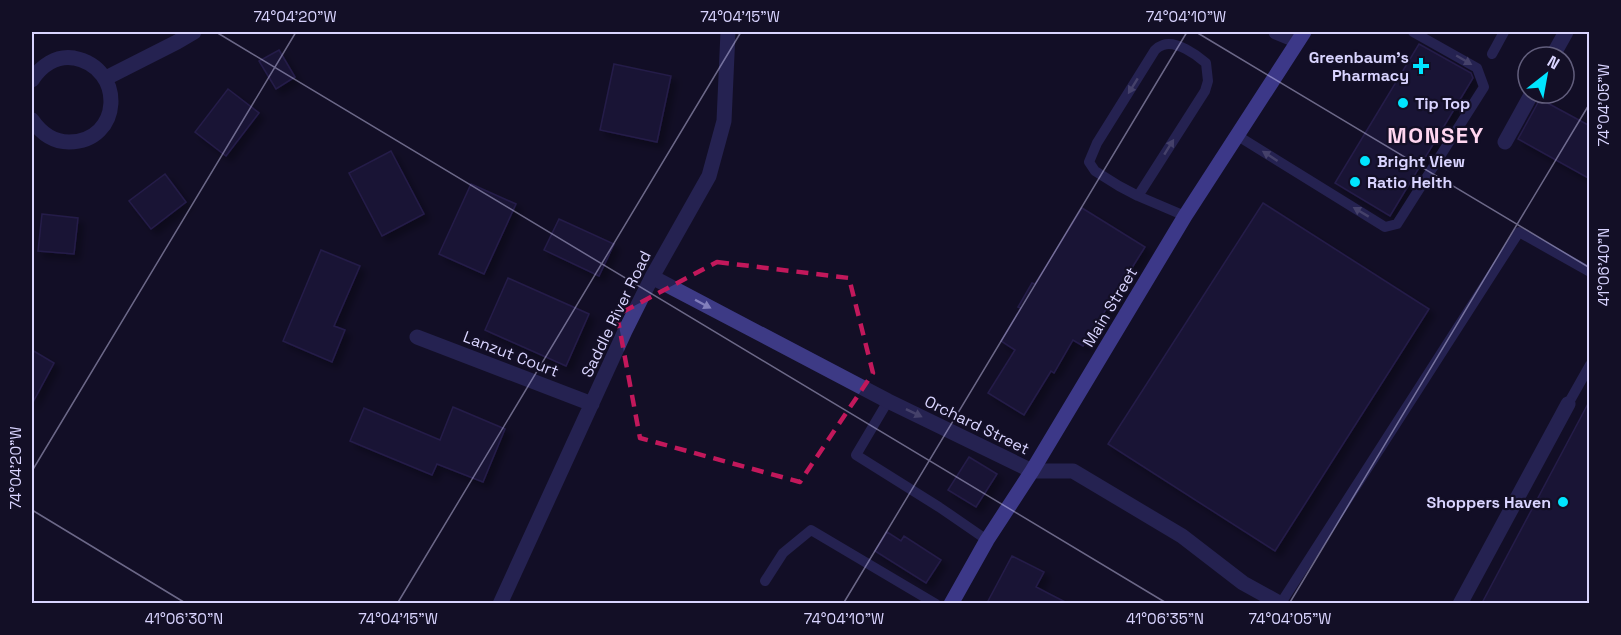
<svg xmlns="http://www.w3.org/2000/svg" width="1621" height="635" font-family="'Space Grotesk',sans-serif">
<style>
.building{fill:#241b47;stroke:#3b2d73;stroke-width:1.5;filter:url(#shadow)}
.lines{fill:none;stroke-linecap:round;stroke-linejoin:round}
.service{stroke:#3d3a85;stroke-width:10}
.minor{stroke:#3d3a85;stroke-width:15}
.secondary{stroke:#6f6bff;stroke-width:15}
.oneway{fill:#837fbc}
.marked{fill:none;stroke:#c2185b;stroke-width:4.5;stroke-dasharray:12 8;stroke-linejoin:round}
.ticks{fill:none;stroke:#d9d4ff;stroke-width:1.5;stroke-opacity:0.45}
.poi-dot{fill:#00e5ff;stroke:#130f26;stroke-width:2}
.labels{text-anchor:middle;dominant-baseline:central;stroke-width:4.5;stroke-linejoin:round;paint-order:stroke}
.poi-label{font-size:16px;font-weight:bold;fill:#d9d4ff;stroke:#130f26;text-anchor:start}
.street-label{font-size:16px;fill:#d9d4ff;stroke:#130f26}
.district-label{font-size:22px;font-weight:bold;letter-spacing:1.5px;fill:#ffd6f0;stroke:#130f26}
.neatline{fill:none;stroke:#d9d4ff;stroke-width:2}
.ticks-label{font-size:15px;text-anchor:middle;fill:#d9d4ff}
</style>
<defs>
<filter id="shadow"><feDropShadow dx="5.5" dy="5.5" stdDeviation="3" flood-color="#0009"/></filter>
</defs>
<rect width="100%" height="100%" fill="#130f26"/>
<path class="building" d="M1419,44L1471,73L1473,78L1390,216L1335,183Z
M279,50L295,77L276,89L259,61Z
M614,64L671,76L657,142L600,130Z
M228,89L259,113L226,156L195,132Z
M1540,99L1590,126V179L1518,139Z
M391,151L424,214L382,236L349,173Z
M165,174L186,202L151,229L129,201Z
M471,184L516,204L484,274L439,254Z
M1263,203L1429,309L1275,551L1108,444Z
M1082,208L1145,247L1083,346L1073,340L1054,373L1051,371L1024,415L988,393L1015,350L1001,341L1021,308L1018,307L1032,283L1035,284Z
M42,214L78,218L74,254L38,251Z
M559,219L614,244L599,276L544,250Z
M321,250L360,266L334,326L345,330L332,362L283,341Z
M508,278L589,314L566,366L485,330Z
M32,350L54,363L32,404Z
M1590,400V603H1482Z
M453,407L505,429L483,482L437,464L432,475L350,441L364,408L440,440Z
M969,457L997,474L976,507L948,490Z
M887,532L901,541L904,536L941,560L926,583L875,551Z
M1012,556L1044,572L1036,587L1067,603H987Z"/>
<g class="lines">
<path class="service" d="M1492,54L1504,32
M1238,136L1385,227L1397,224L1484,87L1477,68L1413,32
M1138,196L1205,91L1208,81L1206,63C1197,55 1176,40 1163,45C1160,46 1157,48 1155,50L1097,143L1089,162L1095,171L1119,186L1138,196L1185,216
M888,401L856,455L939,507L987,540
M1568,404L1590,365
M765,581L783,553L811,530L936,604
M1281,603L1519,232L1590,272"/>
<path class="minor" d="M1276,32L1298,41
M1552,57L1566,32
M106,78L177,42L194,32
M32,80C41,66 56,55 74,58C126,68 122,142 69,142C52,142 41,133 32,120
M1505,142L1532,93
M652,277L888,401L1032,471H1073L1182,536L1243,583L1281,604
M417,337L592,404
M500,604L625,331L652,277L709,176L724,121L728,32
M1460,604L1568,404"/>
<path class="secondary" d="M951,604L987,540L1032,471L1185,216L1304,32"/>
</g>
<defs><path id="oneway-solid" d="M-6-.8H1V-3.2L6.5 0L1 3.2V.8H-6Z" transform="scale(1.5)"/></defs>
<g class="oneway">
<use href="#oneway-solid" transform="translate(1464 60) rotate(30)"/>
<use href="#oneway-solid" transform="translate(1133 86) rotate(122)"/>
<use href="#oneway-solid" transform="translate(1169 147) rotate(-58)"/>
<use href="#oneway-solid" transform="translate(1270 156) rotate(-147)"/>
<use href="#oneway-solid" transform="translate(1361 212) rotate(-149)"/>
<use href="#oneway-solid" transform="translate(703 304) rotate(28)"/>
<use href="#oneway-solid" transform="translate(914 413) rotate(26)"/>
</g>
<path d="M0 0H1621V635H0ZM717,262L849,278L873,373L800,482L640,438L617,315Z" fill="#130f26" fill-opacity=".55" fill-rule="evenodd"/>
<path class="marked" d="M717,262L849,278L873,373L800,482L640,438L617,315Z"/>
<path class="ticks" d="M216,32L1168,604M1196,32L1590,268M32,471L296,32M32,510L187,604M397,604L741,32M843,604L1187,32M1289,604L1590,103"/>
<g class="poi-dot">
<path d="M1418 57h6v6h6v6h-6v6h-6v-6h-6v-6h6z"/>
<circle cx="1403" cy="103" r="6"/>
<circle cx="1365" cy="161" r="6"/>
<circle cx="1355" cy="182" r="6"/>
<circle cx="1563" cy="502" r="6"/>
</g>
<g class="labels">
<g class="poi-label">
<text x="1409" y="57" text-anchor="end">Greenbaum's<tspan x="1409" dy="18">Pharmacy</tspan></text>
<text x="1415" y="103">Tip Top</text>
<text x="1377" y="161">Bright View</text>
<text x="1367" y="182">Ratio Helth</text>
<text x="1551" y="502" text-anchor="end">Shoppers Haven</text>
</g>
<g class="street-label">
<text transform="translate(1110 307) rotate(-59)">Main Street</text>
<text transform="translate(616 314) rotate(-64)">Saddle River Road</text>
<text transform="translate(511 354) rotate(21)">Lanzut Court</text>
<text transform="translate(977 425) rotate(26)">Orchard Street</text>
</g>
<g class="district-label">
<text x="1436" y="135">MONSEY</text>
</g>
</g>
<rect width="1621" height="635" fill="none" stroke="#130f26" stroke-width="66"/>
<g transform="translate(1546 75) rotate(31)"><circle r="28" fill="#130f26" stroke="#625e7d" stroke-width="1.5"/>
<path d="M0-4.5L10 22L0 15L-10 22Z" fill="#00e5ff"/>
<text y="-9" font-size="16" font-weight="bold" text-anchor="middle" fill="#d9d4ff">N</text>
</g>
<rect x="33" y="33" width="1555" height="569" class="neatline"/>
<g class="ticks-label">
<text x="295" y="22">74°04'20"W</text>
<text x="740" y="22">74°04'15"W</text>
<text x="1186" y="22">74°04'10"W</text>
<text transform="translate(1604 105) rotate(-90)" y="5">74°04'05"W</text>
<text transform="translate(1604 267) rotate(-90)" y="5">41°06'40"N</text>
<text transform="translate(16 468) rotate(-90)" y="5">74°04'20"W</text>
<text x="184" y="624">41°06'30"N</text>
<text x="398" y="624">74°04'15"W</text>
<text x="844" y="624">74°04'10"W</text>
<text x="1165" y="624">41°06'35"N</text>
<text x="1290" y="624">74°04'05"W</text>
</g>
</svg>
